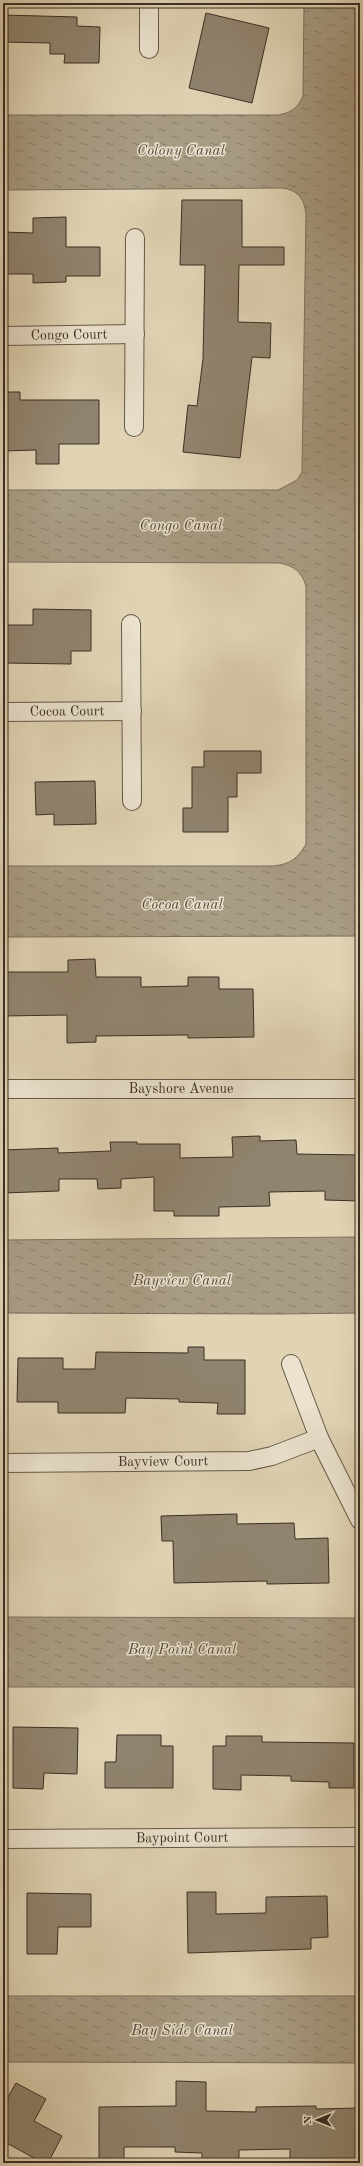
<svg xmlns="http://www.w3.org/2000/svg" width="363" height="2166" font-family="'Old Standard TT',serif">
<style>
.water{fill:url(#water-ripples);stroke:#7c705e}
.building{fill:#90846f;stroke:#3a2e24}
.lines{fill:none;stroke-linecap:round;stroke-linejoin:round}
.minor-casing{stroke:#645848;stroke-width:20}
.minor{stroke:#ebe3cf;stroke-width:18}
.labels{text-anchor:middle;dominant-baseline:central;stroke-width:3;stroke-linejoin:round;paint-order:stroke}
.street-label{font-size:14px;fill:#3a2e24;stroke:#ebe3cf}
.water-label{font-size:15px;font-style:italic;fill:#564a3c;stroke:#ebe3cf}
</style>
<defs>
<pattern id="water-ripples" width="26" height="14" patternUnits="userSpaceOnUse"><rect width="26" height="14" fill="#a89c84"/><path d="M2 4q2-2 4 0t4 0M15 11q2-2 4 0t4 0" fill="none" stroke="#8a806c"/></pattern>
</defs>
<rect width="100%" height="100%" fill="#e0d4b5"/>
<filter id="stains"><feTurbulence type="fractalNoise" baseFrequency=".005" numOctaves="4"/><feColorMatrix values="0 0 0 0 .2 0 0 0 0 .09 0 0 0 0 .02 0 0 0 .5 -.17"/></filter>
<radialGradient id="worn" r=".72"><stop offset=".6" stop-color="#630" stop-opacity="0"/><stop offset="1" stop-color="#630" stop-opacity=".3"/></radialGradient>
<path class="water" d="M304,3H360V936L3,937V866H274C291,864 298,858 306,844V586C302,572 293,565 279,563L3,562V490H278L297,480L302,472L306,214C304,198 298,190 282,188L3,190V115H278C291,113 298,108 303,96Z
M360,1237V1313L279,1314L3,1313V1240Z
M3,1617L360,1618V1687H3Z
M3,1996H360V2063L3,2062Z"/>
<path class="building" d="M206,13L269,28L252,103L189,88Z
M3,15L77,17V26L100,27L99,63H64L65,54H50V43L3,42Z
M182,200H242V247H284V265H239L238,322L271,323L270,358L252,357L240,458L183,452L188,405L197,406L203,359L205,265H180Z
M66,217V247H100V276H66V282L33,283V274H3V232L33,233V218Z
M3,392H20V400H99V444H59V464H36V450L3,451Z
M33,609L91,610V651H71V664L3,663V625H33Z
M204,751H261V773H237V797H228V832H183V808H192V767H204Z
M95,781L96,824L54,825V814L36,815L35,782Z
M95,959L96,977H141V987L188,986V977H219V989H253L254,1037L188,1038V1035L96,1036V1042L67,1043V1015L3,1016V972H68V960Z
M260,1136V1141L296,1140L297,1154L360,1155V1201L325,1200V1191L269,1192L270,1206L219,1207V1216H174V1211H154V1177L121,1179V1188L98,1189L97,1179H59V1191L3,1193V1150L58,1148V1153L111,1151L110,1142H137V1144H180V1158L233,1157L232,1137Z
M188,1347H204V1360H245V1414H217L218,1403L179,1402V1399L126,1398L125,1413H58V1402H17L18,1358H63V1369H95L96,1352L188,1353Z
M237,1514V1524L294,1523L295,1539L328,1538L329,1583L267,1584V1581L174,1583L173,1541H162L161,1516Z
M13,1727L78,1728L77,1774L44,1773L43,1789L13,1788Z
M117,1735H161V1746H173V1788H105V1762H116Z
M226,1736H262V1742L354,1743V1788H329V1782L291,1781V1776L241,1775V1790L213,1789V1746H226Z
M187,1892H216V1914L266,1913V1897L327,1896L328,1937L311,1938V1949L188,1953Z
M27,1893L91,1894V1927H58L57,1954H27Z
M176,2081L206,2082V2111L256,2112V2107L316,2106V2109L360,2108V2163H290V2149L239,2150V2163H202V2153L175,2152V2147H124V2161L99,2162V2107L176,2106Z
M16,2083L46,2099L34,2121L62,2136L48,2163H43L3,2141V2106Z"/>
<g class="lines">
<g class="minor-casing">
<g id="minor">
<path d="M149,3V49"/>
<path id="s1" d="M3,336L135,334"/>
<path d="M134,427L135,238"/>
<path d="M131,624L132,801"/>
<path id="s2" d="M3,712L132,711"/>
<path id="s3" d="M3,1089H360"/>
<path d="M291,1364L319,1438L360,1520"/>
<path id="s4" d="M3,1463L249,1461L272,1456L319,1438"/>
<path id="s5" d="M3,1839L360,1837"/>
</g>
</g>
<use href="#minor" class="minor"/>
</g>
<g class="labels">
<g class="street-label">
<text stroke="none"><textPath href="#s1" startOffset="66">Congo Court</textPath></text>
<text stroke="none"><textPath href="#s2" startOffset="64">Cocoa Court</textPath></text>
<text stroke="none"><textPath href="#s3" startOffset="178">Bayshore Avenue</textPath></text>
<text stroke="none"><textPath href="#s4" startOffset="160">Bayview Court</textPath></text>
<text stroke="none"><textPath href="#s5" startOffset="179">Baypoint Court</textPath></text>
</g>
<g class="water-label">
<text x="181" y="151">Colony Canal</text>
<text x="181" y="526">Congo Canal</text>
<text x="182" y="905">Cocoa Canal</text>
<text x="182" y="1281">Bayview Canal</text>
<text x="182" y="1650">Bay Point Canal</text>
<text x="182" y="2031">Bay Side Canal</text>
</g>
</g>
<rect width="363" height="2166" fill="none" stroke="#e0d4b5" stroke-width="16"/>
<rect x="4" y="4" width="355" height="2158" fill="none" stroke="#3a2e24" stroke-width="2"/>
<rect x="8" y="8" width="347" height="2150" fill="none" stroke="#3a2e24"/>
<g transform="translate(317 2120) rotate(270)" stroke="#ebe3cf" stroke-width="3" paint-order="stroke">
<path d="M0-3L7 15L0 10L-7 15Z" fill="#3a2e24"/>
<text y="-6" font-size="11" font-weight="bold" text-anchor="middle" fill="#3a2e24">N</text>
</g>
<rect width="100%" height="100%" filter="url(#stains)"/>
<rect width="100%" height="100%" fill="url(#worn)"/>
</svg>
